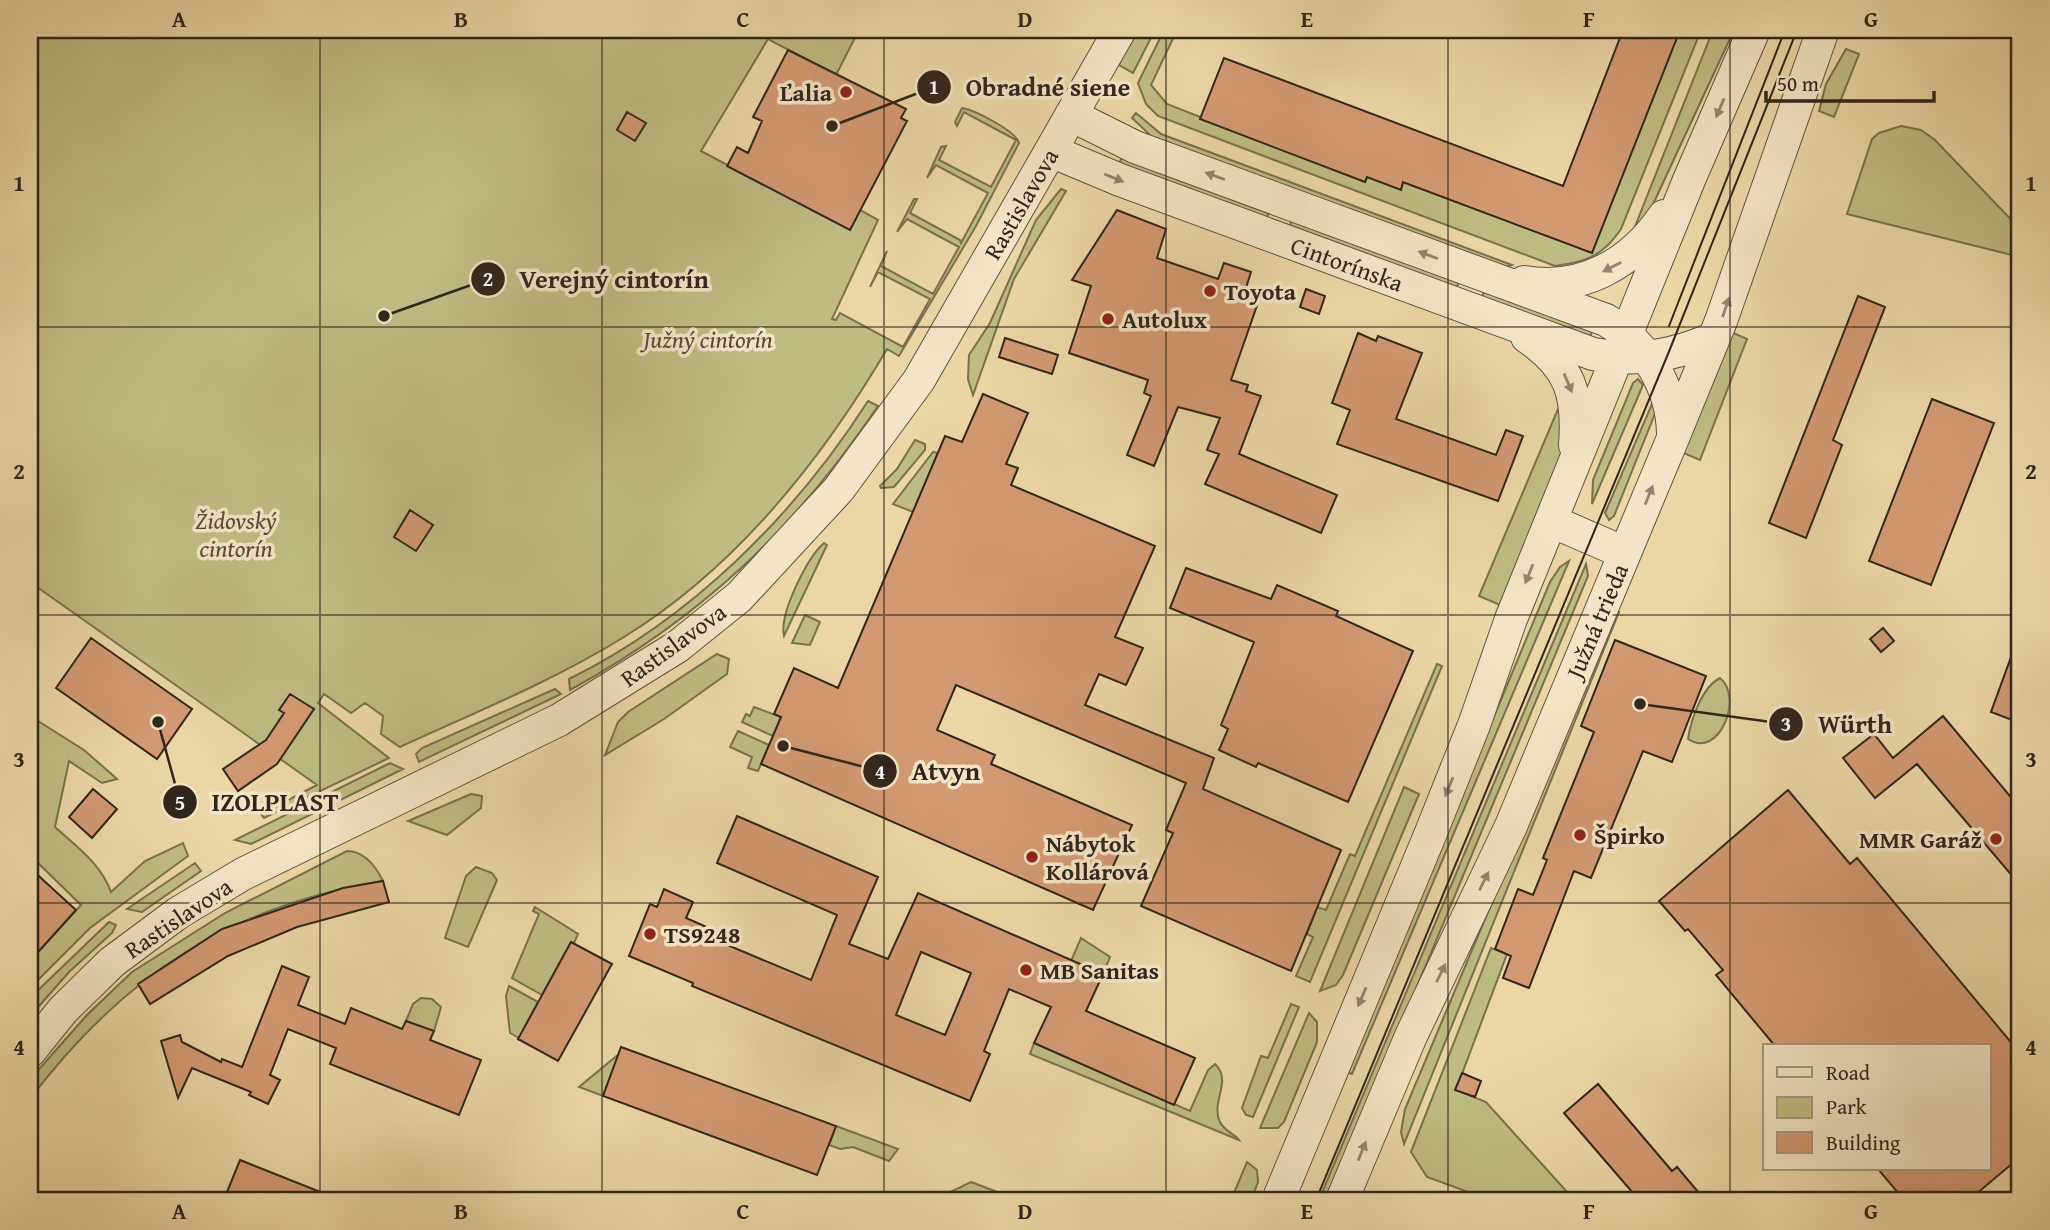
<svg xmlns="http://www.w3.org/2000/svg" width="2050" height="1230" font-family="'Gentium Book Plus',serif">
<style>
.green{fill:#bebc82;stroke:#78714f;stroke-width:2}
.building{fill:#d39972;stroke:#31261c;stroke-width:2;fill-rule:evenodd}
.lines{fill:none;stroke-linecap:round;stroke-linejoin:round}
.minor-casing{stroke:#60523e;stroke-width:34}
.minor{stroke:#f3e4c5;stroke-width:32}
.tram{stroke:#31261c;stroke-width:2}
.oneway{fill:#928570}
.grid{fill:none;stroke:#31261c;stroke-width:2;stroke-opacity:0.55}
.poi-dot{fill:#8f2418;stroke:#f3e4c5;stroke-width:2.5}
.labels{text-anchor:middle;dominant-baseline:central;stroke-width:7;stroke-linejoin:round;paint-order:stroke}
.poi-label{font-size:24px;font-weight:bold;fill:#31261c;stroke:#f3e4c5;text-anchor:start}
.street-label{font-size:24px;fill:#31261c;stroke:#f3e4c5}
.park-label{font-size:24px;font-style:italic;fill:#544c36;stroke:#f3e4c5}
.leader{fill:none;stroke:#31261c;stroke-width:2.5}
.callout-dot{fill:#31261c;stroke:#f3e4c5;stroke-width:2.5}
.mark-label{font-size:21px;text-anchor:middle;font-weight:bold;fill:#fff}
.callout-label{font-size:26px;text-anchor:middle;font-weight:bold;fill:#31261c;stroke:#f3e4c5;stroke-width:7;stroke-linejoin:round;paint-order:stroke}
.neatline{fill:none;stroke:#31261c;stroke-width:2.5}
.grid-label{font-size:23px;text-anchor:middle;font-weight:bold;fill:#31261c}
</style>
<rect width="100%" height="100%" fill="#ecd6a6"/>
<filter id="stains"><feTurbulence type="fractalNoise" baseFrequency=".00286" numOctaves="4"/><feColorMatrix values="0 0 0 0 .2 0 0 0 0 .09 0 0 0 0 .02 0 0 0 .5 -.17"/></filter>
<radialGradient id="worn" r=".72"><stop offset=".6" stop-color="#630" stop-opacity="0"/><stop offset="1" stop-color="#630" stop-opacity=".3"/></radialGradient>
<path class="green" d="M30,30H859L836,75L768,39L701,151L850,230L860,210L878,220L832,319L836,320L840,313L903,347L930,299L878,272L870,287L887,251L881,266L933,294L959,247L907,219L897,232L914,199H917L910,213L960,240L961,243L988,193L936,165L927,178L941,147L946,146L939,160L991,187L1016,140L964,112L957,126L955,122L962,108C975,110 1016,131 1019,143L976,226L899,356L887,349C821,461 736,568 624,637C553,681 476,712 400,747L381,734L383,716L365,703L351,713L324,694L318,703L389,758L264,818L261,814L317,785L30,582Z
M1133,30H1155L1133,73L1119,65Z
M1164,30H1177L1151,85L1167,104L1365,182L1371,169L1401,189L1403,182L1591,252L1680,30H1701L1621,229C1603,256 1586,262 1555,266L1158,116L1146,104L1138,83Z
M1713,30H1734L1642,228L1632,234Z
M1846,49L1859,54L1834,117L1819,111L1826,84Z
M1136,113L1161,134L1512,265L1506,267L1154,139L1132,118Z
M1901,126L1921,130L1935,140L2020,229V257L1847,214L1872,139L1879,133Z
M1122,156L1270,210L1266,219L1119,165Z
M1061,189L1066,191L1014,279L973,395L968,379L969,355L990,323L1036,220Z
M1291,220L1460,280L1456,289L1290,229Z
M1486,285L1594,325L1588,343L1480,303Z
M1729,331L1747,339L1700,460L1681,452Z
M1638,379L1643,385L1592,504L1593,480L1633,383Z
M1655,397L1658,406L1614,516L1609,520L1605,513Z
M868,401L878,406C794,530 701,618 570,690L569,679C691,619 795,515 868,401Z
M1561,402L1565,439L1559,461L1500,605L1479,596Z
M915,440L925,444V450L894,487L881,488L880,486L897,469Z
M933,452L938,453L913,512L893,504Z
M824,543L827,545L784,636C779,614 807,558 824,543Z
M1569,561L1352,1074L1346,1072L1550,582L1560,567Z
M1586,564L1588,576L1328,1200H1319Z
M1615,611L1619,612L1404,1144L1401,1132L1405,1109Z
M805,615L820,622L810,645L792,643Z
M717,654L729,659L727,674L664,719L605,755L618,722L628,712Z
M1437,664L1442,666L1310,982L1296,976L1313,937L1307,934L1317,907L1326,910L1350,854L1355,856Z
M1720,678C1744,697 1719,760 1688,739C1691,719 1702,687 1720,678Z
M555,689L561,694L419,762L416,754L422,748Z
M754,707L781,717L773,736L742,722L746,714L750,716Z
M30,716L84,750L117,779L102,783L69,761L55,827C77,847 101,864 111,892L145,861L183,843L188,856L90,928L30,988V961L81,905L30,855Z
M738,731L769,745L758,771L748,768L752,757L730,747Z
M390,763L403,769L251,844L235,840Z
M1404,787L1419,794L1343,975L1336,985L1320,991Z
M471,794L482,796L481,808L447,835L408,821Z
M347,851C364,851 376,867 383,881C230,906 123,976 30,1099L33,1076L87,1015L132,972L225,913Z
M195,863L201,871L142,912L127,909Z
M476,867L492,873L497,880L468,947L445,938L466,876Z
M535,907L578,934L574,943L571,942L542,995L512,978L539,914L533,911Z
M109,922L116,925L112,933L69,972L32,1014L30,1012L31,997Z
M1081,938L1110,957L1103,974L1071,961Z
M1491,948L1507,954L1456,1090L1486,1102L1568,1193L1566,1200H1490L1427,1177L1411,1152Z
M509,986L538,1002L519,1038L510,1033L506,996Z
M421,998L432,999L441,1007L434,1031L406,1021L413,1004Z
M1291,1004L1299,1007L1253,1117L1246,1115L1242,1108L1261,1056L1268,1058Z
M1309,1013L1317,1022V1042L1284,1122L1278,1128H1260Z
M1034,1043L1190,1111L1208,1070L1215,1064C1233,1081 1210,1102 1220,1122C1224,1131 1235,1134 1239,1140L1030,1054Z
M619,1054L603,1096L579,1087Z
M836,1126L898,1149L889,1161L853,1147L840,1149L829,1145Z
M1247,1162L1257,1170L1258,1182L1251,1200H1231Z
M971,1182L1016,1199V1200L942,1199L944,1195Z"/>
<path class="building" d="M1623,30H1680L1592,253L1403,182L1401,190L1367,177L1365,182L1200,119L1224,58L1563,186Z
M788,50L906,109L901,118L907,121L850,230L727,166L737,147L748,153L762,121L753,117Z
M627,112L646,123L635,141L617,130Z
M1117,210L1166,229L1157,258L1218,279L1224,263L1251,272L1246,288L1261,294L1231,380L1248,385L1246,391L1261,396L1239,454L1337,495L1321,533L1205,484L1219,454L1207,450L1220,418L1178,407L1154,466L1127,455L1151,396L1144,393L1148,380L1069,353L1091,286L1072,280Z
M1306,289L1325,296L1319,314L1300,307Z
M1858,296L1885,307L1833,440L1842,445L1806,538L1769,523Z
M1358,333L1376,341L1378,336L1422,353L1396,419L1496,455L1506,430L1523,436L1498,501L1337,444L1350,410L1332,403Z
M1005,338L1058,355L1052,374L999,357Z
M983,394L1028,413L1006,464L1018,468L1011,485L1155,546L1115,637L1143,648L1126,685L1099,674L1085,705L1214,758L1203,789L1341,850L1291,971L1141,906L1173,833L1166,830L1186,783L956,685L937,730L995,755L991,764L1132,825L1093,910L761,764L781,717L774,714L794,668L838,688L945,436L962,442Z
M1932,399L1994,423L1931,585L1869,561Z
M410,510L433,525L416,551L394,537Z
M1186,568L1271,599L1277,585L1338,611L1336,616L1413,651L1348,802L1258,763L1256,767L1219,750L1228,729L1221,725L1254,642L1170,608Z
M1883,628L1894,641L1881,652L1870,639Z
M91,638L192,709L157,759L56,688Z
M2018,638L2020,639V723L1991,712Z
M1615,640L1706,676L1672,762L1643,751L1591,878L1574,871L1529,988L1503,978L1511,956L1495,949L1518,889L1533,895L1547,860L1543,858L1594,732L1581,726Z
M290,694L314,709L277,764L238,791L223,769L266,740L284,713L279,710Z
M1943,716L2020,808V885L1917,764L1875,798L1843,758L1874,734L1893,758Z
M93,789L117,809L92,838L69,817Z
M1788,790L1850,864L1857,858L2020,1053V1157L1969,1200H1904L1878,1169H1989V1046H1775L1716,975L1723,970L1688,929L1685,931L1659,901Z
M737,816L878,877L849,944L888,959L918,893L1103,974L1086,1011L1195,1058L1174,1105L1034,1043L1051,1007L1009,989L984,1051L990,1054L970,1101L692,986L693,983L629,956L650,904L657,907L664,889L693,902L686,918L709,928L706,936L811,980L837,915L717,863ZM921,952L971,973L945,1035L896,1015Z
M30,868L76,910L30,961Z
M383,881L389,902L297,927L228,956L150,1004L138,984L222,929L343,888Z
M571,942L612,964L558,1061L518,1039Z
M282,966L309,977L298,1005L345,1024L351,1008L402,1029L406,1021L434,1031L430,1040L481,1060L459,1115L330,1064L336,1048L288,1029L270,1075L280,1080L268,1104L249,1095L251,1092L192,1068L178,1098L161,1041L180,1035L182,1042L221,1062L222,1059L242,1067Z
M621,1047L836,1126L817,1175L603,1096Z
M1462,1073L1481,1081L1475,1097L1455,1090Z
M1598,1084L1672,1171L1677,1167L1705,1200H1639L1564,1113Z
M240,1160L338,1199V1200H248L227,1192Z"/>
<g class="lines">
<g class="minor-casing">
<path id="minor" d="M1071,115L1135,147L1606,320C1646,344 1672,387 1673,433
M1051,151L1120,180L1593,354C1636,362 1674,356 1714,338
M1524,282C1583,292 1632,263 1664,216
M1527,337C1570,366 1579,394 1575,445
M1551,521L1625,553
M30,1051L63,1010L112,962L178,913L243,874L559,720L677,647L739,597L839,489L919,380L1120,30
M1278,1200L1430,835L1474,725L1511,619L1689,180L1754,30
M1342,1200L1411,1036L1511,826L1673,438L1721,321L1823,30"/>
</g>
<use href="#minor" class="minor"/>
<path class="tram" d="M1669,326L1785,30
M1316,1200L1668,354L1797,30"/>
</g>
<defs><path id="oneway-solid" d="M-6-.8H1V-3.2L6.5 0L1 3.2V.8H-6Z" transform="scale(1.75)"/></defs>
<g class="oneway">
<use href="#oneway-solid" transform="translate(1720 108) rotate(113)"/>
<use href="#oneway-solid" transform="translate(1215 176) rotate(-160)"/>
<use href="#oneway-solid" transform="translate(1114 178) rotate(22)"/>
<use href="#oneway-solid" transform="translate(1428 255) rotate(-160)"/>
<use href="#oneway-solid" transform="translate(1612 267) rotate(153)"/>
<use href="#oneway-solid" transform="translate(1726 307) rotate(-71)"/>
<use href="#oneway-solid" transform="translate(1568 383) rotate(67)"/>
<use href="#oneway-solid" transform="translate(1649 495) rotate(-68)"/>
<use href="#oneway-solid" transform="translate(1529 574) rotate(112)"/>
<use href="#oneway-solid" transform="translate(1449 787) rotate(112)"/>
<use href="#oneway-solid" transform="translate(1484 881) rotate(-64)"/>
<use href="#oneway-solid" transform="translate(1441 973) rotate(-64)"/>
<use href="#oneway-solid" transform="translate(1362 997) rotate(113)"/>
<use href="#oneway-solid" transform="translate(1362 1151) rotate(-68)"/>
</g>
<path class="grid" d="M320,30V1200M602,30V1200M884,30V1200M1166,30V1200M1448,30V1200M1730,30V1200M30,327H2020M30,615H2020M30,903H2020"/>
<g class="poi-dot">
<circle cx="846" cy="92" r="7"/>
<circle cx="1210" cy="291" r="7"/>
<circle cx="1108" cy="319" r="7"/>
<circle cx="1580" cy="835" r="7"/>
<circle cx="1996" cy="839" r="7"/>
<circle cx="1032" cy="857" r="7"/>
<circle cx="650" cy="934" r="7"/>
<circle cx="1026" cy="970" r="7"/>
</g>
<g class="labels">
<g class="poi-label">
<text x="832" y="92" text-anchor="end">Ľalia</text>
<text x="1224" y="291">Toyota</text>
<text x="1122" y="319">Autolux</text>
<text x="1594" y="835">Špirko</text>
<text x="1982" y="839" text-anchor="end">MMR Garáž</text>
<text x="1046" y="843">Nábytok<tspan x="1046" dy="28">Kollárová</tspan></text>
<text x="664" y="934">TS9248</text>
<text x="1040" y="970">MB Sanitas</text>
</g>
<g class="street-label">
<text transform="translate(1021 204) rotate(-60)">Rastislavova</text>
<text transform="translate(1347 264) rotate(20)">Cintorínska</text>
<text transform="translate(1597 621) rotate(-67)">Južná trieda</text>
<text transform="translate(673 645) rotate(-36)">Rastislavova</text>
<text transform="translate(178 918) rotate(-34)">Rastislavova</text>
</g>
<g class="park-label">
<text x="708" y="339">Južný cintorín</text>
<text x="236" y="520">Židovský<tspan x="236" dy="28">cintorín</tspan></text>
</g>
</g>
<path class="leader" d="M832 126L934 87M384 316L488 279M1640 704L1786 724M783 746L880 771M158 722L180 802"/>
<g class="callout-dot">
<circle cx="832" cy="126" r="7"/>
<circle cx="384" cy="316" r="7"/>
<circle cx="1640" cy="704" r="7"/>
<circle cx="783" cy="746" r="7"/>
<circle cx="158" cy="722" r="7"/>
<circle cx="934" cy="87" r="18"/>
<circle cx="488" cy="279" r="18"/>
<circle cx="1786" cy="724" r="18"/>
<circle cx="880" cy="771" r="18"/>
<circle cx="180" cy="802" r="18"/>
</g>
<g class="mark-label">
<text x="934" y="94">1</text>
<text x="488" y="286">2</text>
<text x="1786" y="731">3</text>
<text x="880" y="779">4</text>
<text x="180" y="810">5</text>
</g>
<g class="callout-label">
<text x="1048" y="96">Obradné siene</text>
<text x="614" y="288">Verejný cintorín</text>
<text x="1855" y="733">Würth</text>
<text x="946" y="780">Atvyn</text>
<text x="275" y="811">IZOLPLAST</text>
</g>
<rect width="2050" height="1230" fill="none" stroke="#ecd6a6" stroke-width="77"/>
<rect x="1763" y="1044" width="228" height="126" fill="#f3e4c5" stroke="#a59881" stroke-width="2"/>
<rect x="1777" y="1067" width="35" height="10" fill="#f3e4c5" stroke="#a59881" stroke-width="2"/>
<text x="1826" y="1080" font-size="21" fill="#31261c">Road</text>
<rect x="1777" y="1097" width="35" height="21" fill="#bebc82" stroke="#a59881" stroke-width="2"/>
<text x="1826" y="1114" font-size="21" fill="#31261c">Park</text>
<rect x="1777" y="1132" width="35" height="21" fill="#d39972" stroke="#a59881" stroke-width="2"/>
<text x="1826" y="1150" font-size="21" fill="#31261c">Building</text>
<path d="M1766 91v10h168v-10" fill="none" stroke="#31261c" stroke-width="3.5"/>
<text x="1777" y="91" font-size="21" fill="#31261c" stroke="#f3e4c5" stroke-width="5" paint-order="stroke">50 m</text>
<rect x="38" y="38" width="1973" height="1154" class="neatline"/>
<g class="grid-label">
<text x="179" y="27">A</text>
<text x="461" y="27">B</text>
<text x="743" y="27">C</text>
<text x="1025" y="27">D</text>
<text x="1307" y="27">E</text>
<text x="1589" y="27">F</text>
<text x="1871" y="27">G</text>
<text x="19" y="191">1</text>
<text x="2031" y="191">1</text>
<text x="19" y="479">2</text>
<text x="2031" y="479">2</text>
<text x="19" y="767">3</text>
<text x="2031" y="767">3</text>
<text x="19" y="1055">4</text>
<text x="2031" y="1055">4</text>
<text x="179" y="1219">A</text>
<text x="461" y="1219">B</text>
<text x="743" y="1219">C</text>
<text x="1025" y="1219">D</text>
<text x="1307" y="1219">E</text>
<text x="1589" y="1219">F</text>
<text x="1871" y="1219">G</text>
</g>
<rect width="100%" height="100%" filter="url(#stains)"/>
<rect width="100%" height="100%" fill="url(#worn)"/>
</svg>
